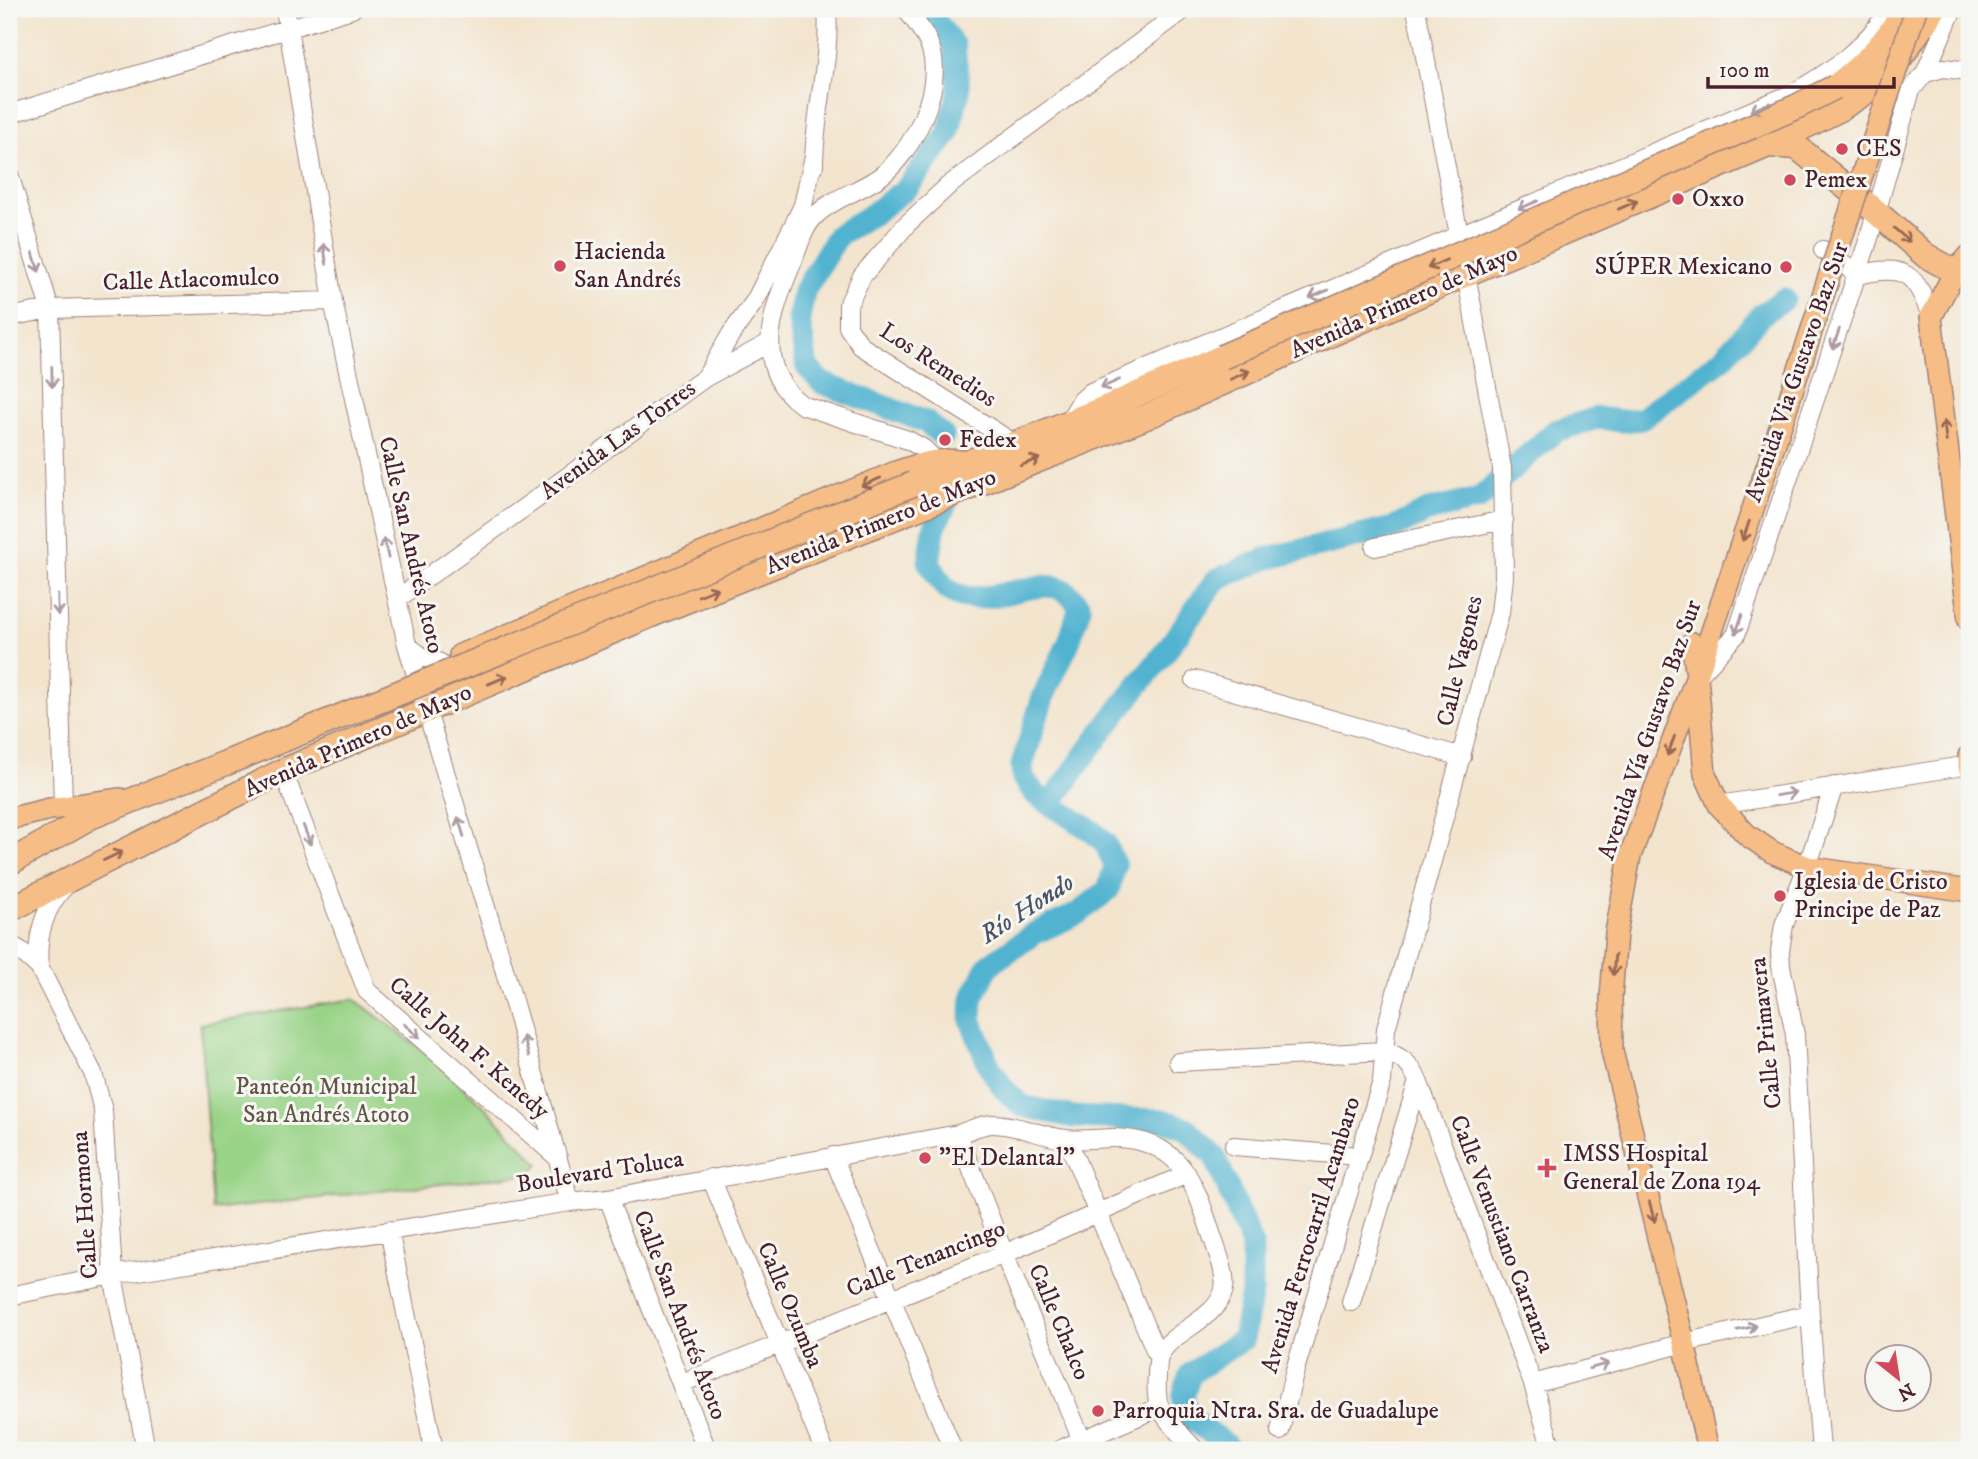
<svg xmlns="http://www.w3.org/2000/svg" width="1978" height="1459" font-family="'IM FELL DW Pica',serif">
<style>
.green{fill:#99d387;stroke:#727959;stroke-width:2}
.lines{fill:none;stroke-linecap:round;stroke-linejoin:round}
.river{stroke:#51b3d0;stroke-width:23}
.minor-casing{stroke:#9e827c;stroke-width:20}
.major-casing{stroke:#9e827c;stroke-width:24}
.highway-casing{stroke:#9e827c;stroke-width:27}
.minor{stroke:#fff;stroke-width:18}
.major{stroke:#f6be86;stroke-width:21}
.highway{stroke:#f6be86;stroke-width:24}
.major-bridge-casing{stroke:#9e827c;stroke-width:24;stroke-linecap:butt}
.highway-bridge-casing{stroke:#9e827c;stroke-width:27;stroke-linecap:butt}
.major-bridge{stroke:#f6be86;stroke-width:21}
.highway-bridge{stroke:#f6be86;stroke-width:24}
.oneway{stroke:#ae9aa0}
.oneway2{stroke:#976754}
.poi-dot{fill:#d1495b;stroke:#f6f6f2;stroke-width:2.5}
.labels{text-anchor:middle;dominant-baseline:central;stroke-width:6;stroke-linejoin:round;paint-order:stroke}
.poi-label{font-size:24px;fill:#4a1f2b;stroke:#f6f6f2;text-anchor:start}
.street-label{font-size:24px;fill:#4a1f2b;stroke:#f6f6f2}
.park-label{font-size:24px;fill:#625547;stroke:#f6f6f2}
.water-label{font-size:26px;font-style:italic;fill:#4c5365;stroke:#f6f6f2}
</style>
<rect width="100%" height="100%" fill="#f6f6f2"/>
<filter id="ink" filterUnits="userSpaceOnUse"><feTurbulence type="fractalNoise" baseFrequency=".0143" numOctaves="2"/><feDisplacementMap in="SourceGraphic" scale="14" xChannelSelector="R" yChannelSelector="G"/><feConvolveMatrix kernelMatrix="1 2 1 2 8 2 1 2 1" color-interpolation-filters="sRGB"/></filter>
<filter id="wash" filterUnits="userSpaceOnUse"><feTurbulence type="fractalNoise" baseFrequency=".00686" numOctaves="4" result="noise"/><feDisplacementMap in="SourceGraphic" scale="28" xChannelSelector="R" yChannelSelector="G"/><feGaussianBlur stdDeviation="1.57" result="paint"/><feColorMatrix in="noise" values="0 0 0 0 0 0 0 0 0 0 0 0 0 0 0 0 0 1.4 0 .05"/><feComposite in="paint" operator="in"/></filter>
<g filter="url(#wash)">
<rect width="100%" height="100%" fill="#f3e4cd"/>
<path class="green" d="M354,999L421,1049L486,1108L539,1164L530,1174L213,1210L200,1024Z"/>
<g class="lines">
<path class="river" d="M927,9L954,46L959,91L948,134L907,188L874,213L838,235L804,291L799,319L807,367L822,383L926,422L943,436
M947,501L934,529L929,563C934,570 938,579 944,586C975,618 1037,572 1065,591C1071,595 1076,602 1080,607L1069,642L1043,697L1022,765L1023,778L1036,795L1092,831L1105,843L1115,866L1108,890L1077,914L1035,933L989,965L972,999L971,1020L989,1066L1004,1089L1022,1106L1074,1117L1162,1120L1186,1128L1215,1157L1252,1245V1293L1243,1339L1190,1374L1183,1397L1188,1417L1224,1443L1230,1450
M1051,803L1103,730L1168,648L1216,580L1265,559L1393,528L1428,511L1479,499L1555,431L1597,418L1621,421L1641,419L1722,359L1761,315L1784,299"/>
</g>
</g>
<g filter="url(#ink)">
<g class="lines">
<g class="minor-casing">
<path id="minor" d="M285,9L333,301L407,645L499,951L570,1202
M906,9C915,21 926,34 931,49C943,91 913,151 881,176C861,191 835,197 817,214C804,225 799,245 793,261C773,309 750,367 802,405L908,440L924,449L935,460
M1416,9L1459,235
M1925,73L1943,68L1969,71
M9,114L352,9
M814,166C814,113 831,61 827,9
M9,174L50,309L63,807
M1823,250L1858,275C1904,264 1916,272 1931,317
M9,317L50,309L333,301
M706,377L769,343
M1067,424L1081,401L1091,392L1791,94C1831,72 1865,48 1890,9
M1015,444L861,346L848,327V305L862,276L907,224L948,186L1185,9
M1375,547L1504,520
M397,599L706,377L731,334L755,301L795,222L803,205L814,156
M407,645L421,656L440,663
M1698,676L1736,635L1868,241L1911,90L1925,73L1953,9
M1195,680L1462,757
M283,771L367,991L558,1158
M1719,805L1969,765
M9,944L21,951L39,967L93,1073L103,1110L113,1275L146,1450
M39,967C36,937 44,906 67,884
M1178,1062L1383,1051C1401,1056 1411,1064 1418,1081L1533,1384L1552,1450
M958,1134L1004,1254L1086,1450
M1067,1139L1158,1357
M1234,1146L1359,1156
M833,1156L953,1450
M711,1178L824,1450
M608,1198L707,1450
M389,1230L434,1450
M9,1296L113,1275L570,1202L608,1198L958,1134C968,1131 982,1124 993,1124C1016,1124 1043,1137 1066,1139C1082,1141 1099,1138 1114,1138C1178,1139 1194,1179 1211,1233C1216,1249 1227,1273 1224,1289C1217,1323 1161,1333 1158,1362C1157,1375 1154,1397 1161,1409C1169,1424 1184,1437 1195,1450
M1351,1302L1418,1081
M682,1383L1004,1254L1187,1174
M1533,1384L1684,1343L1810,1314
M1280,1431L1295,1370L1382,1081L1386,1029L1500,613L1504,577L1502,468L1466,274
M1059,1450L1160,1407
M1821,1450L1810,1314L1795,1035L1781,966L1780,951L1784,925L1807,867L1834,786"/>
</g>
<g class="major-casing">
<path id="major" d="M1969,256L1955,272L1931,317L1969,620
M1692,643L1697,676L1705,774L1719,805L1747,835L1772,852L1807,867L1969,891
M460,655L896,472C923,463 940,457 969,462
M1969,756V767
M9,819L50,809L120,799
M1708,1450L1684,1343L1612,1051L1611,998L1616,933L1630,856L1697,676L1775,443"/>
</g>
<g class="highway-casing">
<path id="highway" d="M1835,87C1864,64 1888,42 1904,9
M1768,145L1797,147L1875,211L1925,255L1955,272
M913,484L1108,407L1222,357
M9,863L90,817L226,763
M9,910L283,771L663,610L1146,417L1466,274L1768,145L1836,111L1863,94L1900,58L1934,9"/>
</g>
<use href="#minor" class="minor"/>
<use href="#major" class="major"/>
<use href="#highway" class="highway"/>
<g class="major-bridge-casing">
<path id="major-bridge" d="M1775,443L1916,9"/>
</g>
<g class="highway-bridge-casing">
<path id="highway-bridge" d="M1222,357L1796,107L1835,87
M226,763L913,484"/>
</g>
<use href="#major-bridge" class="major-bridge"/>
<use href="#highway-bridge" class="highway-bridge"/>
</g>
<defs><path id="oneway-shaft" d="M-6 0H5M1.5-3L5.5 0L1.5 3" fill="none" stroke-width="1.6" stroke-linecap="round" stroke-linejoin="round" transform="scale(1.75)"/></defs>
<g class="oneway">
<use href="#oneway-shaft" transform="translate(1760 107) rotate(157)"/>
<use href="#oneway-shaft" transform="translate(1528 205) rotate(157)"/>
<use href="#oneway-shaft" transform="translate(325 254) rotate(-99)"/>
<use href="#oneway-shaft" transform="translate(36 262) rotate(73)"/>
<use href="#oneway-shaft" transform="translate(1319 294) rotate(157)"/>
<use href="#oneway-shaft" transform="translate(1836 339) rotate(109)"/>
<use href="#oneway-shaft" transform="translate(52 377) rotate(89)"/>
<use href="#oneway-shaft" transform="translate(1110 384) rotate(156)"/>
<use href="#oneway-shaft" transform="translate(386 548) rotate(-102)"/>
<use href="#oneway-shaft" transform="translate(58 605) rotate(89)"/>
<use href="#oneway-shaft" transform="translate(1739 624) rotate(109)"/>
<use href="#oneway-shaft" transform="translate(1786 794) rotate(-9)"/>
<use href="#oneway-shaft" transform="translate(461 827) rotate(-107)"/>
<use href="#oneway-shaft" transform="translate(307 835) rotate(69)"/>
<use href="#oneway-shaft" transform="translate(412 1031) rotate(41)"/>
<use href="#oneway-shaft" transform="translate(526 1046) rotate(-106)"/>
<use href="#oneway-shaft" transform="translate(1747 1328) rotate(-13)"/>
<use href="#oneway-shaft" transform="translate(1599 1366) rotate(-15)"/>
</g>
<g class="oneway2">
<use href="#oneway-shaft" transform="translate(1628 205) rotate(-23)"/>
<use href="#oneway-shaft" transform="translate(1902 235) rotate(41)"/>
<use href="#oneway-shaft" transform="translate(1437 264) rotate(156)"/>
<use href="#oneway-shaft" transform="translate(1240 375) rotate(-24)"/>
<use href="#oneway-shaft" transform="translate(1945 431) rotate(-97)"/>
<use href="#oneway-shaft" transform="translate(1030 462) rotate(-21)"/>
<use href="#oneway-shaft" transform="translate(871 482) rotate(157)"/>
<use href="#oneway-shaft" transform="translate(1746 531) rotate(109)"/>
<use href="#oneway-shaft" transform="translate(708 592) rotate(-22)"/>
<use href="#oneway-shaft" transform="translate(498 680) rotate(-23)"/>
<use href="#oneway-shaft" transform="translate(1671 746) rotate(110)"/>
<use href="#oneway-shaft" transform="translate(113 856) rotate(-26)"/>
<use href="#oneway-shaft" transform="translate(1614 965) rotate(95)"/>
<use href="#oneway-shaft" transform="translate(1652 1212) rotate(76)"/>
</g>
</g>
<g class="poi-dot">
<circle cx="1842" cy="149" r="7"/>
<circle cx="1790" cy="180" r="7"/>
<circle cx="1678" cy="199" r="7"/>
<circle cx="560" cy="266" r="7"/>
<circle cx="1786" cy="267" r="7"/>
<circle cx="945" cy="440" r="7"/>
<circle cx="1780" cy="896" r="7"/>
<circle cx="925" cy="1158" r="7"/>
<path d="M1543.5 1157.5h7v7h7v7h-7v7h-7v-7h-7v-7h7z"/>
<circle cx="1098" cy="1411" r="7"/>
</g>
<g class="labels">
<g class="poi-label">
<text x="1856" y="149">CES</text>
<text x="1804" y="180">Pemex</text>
<text x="1692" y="199">Oxxo</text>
<text x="574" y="252">Hacienda<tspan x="574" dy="28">San Andrés</tspan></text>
<text x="1772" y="267" text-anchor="end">SÚPER Mexicano</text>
<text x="959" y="440">Fedex</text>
<text x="1794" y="882">Iglesia de Cristo<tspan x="1794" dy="28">Principe de Paz</tspan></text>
<text x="1563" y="1154">IMSS Hospital<tspan x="1563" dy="28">General de Zona 194</tspan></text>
<text x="939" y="1158">"El Delantal"</text>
<text x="1112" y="1411">Parroquia Ntra. Sra. de Guadalupe</text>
</g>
<g class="street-label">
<text transform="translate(191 280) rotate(-2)">Calle Atlacomulco</text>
<text transform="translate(1404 302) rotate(-24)">Avenida Primero de Mayo</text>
<text transform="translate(938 365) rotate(33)">Los Remedios</text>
<text transform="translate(1797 372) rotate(-71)">Avenida Via Gustavo Baz Sur</text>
<text transform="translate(618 440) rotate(-36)">Avenida Las Torres</text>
<text transform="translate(881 522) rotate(-22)">Avenida Primero de Mayo</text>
<text transform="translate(411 545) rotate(77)">Calle San Andrés Atoto</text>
<text transform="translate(1460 661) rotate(-77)">Calle Vagones</text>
<text transform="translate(1650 730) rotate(-71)">Avenida Vía Gustavo Baz Sur</text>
<text transform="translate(358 741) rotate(-24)">Avenida Primero de Mayo</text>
<text transform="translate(1766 1033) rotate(-96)">Calle Primavera</text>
<text transform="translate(469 1048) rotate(41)">Calle John F. Kenedy</text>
<text transform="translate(600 1172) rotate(-9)">Boulevard Toluca</text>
<text transform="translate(85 1205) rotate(-94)">Calle Hormona</text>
<text transform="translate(1502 1234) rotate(69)">Calle Venustiano Carranza</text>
<text transform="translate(1311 1235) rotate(-73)">Avenida Ferrocarril Acambaro</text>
<text transform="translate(926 1259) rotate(-22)">Calle Tenancingo</text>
<text transform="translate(790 1305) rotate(67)">Calle Ozumba</text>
<text transform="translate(680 1315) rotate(69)">Calle San Andrés Atoto</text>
<text transform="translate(1059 1322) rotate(67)">Calle Chalco</text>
</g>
<g class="park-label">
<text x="326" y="1087">Panteón Municipal<tspan x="326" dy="28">San Andrés Atoto</tspan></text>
</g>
<g class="water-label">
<text transform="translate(1027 909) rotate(-33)">Río Hondo</text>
</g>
</g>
<rect width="1978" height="1459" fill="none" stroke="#f6f6f2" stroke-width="35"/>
<g transform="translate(1898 1378) rotate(150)"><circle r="33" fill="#f6f6f2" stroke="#b1a0a2" stroke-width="2"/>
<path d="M0-5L12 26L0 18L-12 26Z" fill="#d1495b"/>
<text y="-10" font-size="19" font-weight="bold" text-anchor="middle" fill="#4a1f2b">N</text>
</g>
<path d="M1708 77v10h186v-10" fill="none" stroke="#4a1f2b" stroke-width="3.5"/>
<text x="1719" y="77" font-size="21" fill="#4a1f2b" stroke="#f6f6f2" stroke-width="5" paint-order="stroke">100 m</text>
</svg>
